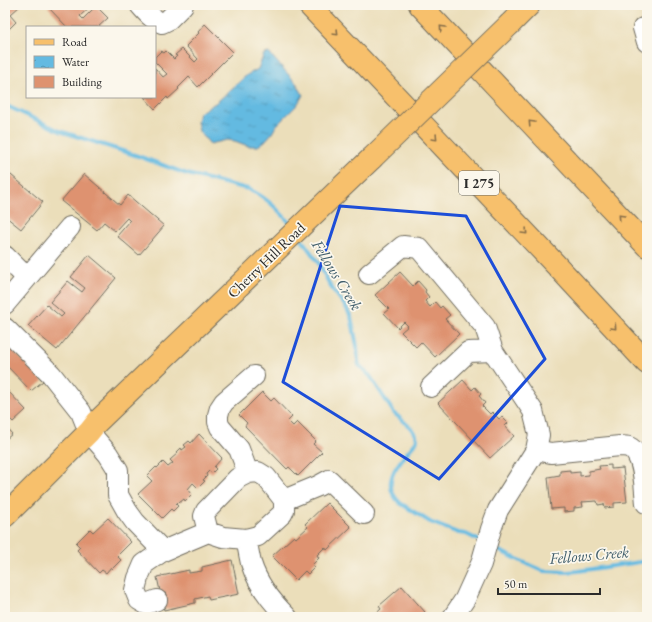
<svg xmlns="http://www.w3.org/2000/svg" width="652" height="622" font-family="'EB Garamond',serif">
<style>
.water{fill:url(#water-ripples);stroke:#487286}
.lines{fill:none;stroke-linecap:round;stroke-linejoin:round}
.stream{stroke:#64bae1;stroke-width:4}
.building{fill:#de926f}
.minor-casing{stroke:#6e6a5d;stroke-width:22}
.major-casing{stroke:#6e6a5d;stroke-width:24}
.highway-casing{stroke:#6e6a5d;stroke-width:24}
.minor{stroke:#fff;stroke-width:20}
.major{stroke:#f7c06c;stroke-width:22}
.highway{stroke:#f7c06c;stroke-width:22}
.major-bridge-casing{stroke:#6e6a5d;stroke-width:24;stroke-linecap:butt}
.major-bridge{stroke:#f7c06c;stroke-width:22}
.oneway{stroke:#876e48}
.marked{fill:none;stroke:#1d4ed8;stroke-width:3;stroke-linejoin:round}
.labels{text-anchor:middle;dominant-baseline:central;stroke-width:3.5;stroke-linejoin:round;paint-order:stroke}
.shield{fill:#fbf7ec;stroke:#696865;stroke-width:1}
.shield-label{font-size:14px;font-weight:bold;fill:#2b2b2b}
.street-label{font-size:15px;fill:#2b2b2b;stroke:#fbf7ec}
.water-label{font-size:16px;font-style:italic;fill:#3f5d6b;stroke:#fbf7ec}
</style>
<defs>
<pattern id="water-ripples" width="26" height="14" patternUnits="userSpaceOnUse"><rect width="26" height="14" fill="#64bae1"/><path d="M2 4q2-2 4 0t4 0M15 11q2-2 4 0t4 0" fill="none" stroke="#5397b7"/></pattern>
</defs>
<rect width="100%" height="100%" fill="#fbf7ec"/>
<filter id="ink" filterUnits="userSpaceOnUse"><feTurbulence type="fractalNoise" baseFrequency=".025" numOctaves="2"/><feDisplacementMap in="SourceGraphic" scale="8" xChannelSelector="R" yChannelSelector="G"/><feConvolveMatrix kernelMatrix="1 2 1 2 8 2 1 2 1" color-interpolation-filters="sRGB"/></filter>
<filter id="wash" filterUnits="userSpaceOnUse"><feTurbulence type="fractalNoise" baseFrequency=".012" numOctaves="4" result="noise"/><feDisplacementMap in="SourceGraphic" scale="16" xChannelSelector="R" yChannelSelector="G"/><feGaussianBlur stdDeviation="0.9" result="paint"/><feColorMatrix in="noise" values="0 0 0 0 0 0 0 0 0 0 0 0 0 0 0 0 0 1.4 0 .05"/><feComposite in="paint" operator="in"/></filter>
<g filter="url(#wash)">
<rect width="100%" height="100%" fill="#ebdeba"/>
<path class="water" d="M269,53L297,84L303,95L297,105L276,126L272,133L265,141L258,146H248L235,141L227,140L210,144L199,131L197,121L199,113L217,102L247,75L258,69L264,54Z"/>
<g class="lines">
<path class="stream" d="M5,105L60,131L138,156L187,174L248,189C266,196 280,211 292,226
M299,236L318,262L331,287L346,307L351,317L354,331L357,346L358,360L359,365L370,376L394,413L411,428L416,436L417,439L416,442C402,460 377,481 400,503L430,522L458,533L466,534L482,542
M491,547L543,571L567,572L578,571L647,561"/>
</g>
<g id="blocks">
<path class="building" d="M5,5H21L10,15L16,22L5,33Z
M51,5H92L80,16L83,19L96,6L108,18L98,27H67L48,7Z
M205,24L233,52L198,87L189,77L178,88L179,89L168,99L167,97L155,109L144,97H155V68L163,77L167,74L155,62V57L161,51L164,53L166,51L174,59L177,56L175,55L182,49L195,62L198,59L186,46L199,33L198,32Z
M5,170L43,202L21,229L5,216Z
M84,174L120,205L128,195L164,226L139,255L117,236L130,221L127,218L115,231L104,222L97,230L61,201Z
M89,255L116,278L57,350L28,326L47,305L61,317L64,314L50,302L68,281L82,292L85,288L71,277Z
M400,272L413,286L418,281L426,290L425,292L429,297L425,301L430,307L435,302L440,308L442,306L450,315L445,319L459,334L435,357L421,342L416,347L401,332L408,326L404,322L398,328L384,313L389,309L375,295Z
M5,342L43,381L31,391L5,364Z
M463,380L472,390L475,387L481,394L479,396L485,403L482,406L490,414L492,412L499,419L502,417L508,423L505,426L514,436L490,458L438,403Z
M8,391L26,410L13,422L8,417L5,419V394Z
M262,392L271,401L274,398L292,417L288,421L293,426L297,422L316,441L313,444L322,452L298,476L289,467L287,469L245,426L247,423L239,415Z
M5,426L12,434L5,440Z
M199,434L222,458L214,467L216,469L212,473L209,471L206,474L207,476L203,480L205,481L198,488L193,483L188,489L192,494L185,501L184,499L179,503L178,502L176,504L178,506L173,511L171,509L162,518L138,494L152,481L147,476L156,467L157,468L163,462L168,467L173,463L170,460L178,453L177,452L181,448L182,450L186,447L184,445L189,441L191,443Z
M611,465V469L623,468L627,502L614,503V507L605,508L604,504L598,505L597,501L582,502L583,507L574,508V511L564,512V508L551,509L548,477L560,475V471L570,470V473L580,472V476L589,475V471L600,469L599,466Z
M327,503L351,527L327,550L325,547L317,555L319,558L312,565L315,567L308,574L305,571L296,580L272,556L294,536L296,538L308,527L305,524Z
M108,518L131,542L117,556L121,560L112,569L111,567L106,573L102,570L99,573L77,550L80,547L76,543L90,529L93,532Z
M232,560L239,594L209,600L208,596L195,599V603L164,610L157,577L189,570V573L202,571V567Z
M402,586L425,612L419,617H372L381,609L379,606Z"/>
</g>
</g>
<g filter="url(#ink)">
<use href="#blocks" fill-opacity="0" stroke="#6e6a5d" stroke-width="1"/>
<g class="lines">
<g class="minor-casing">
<path id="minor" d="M140,5C146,12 153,20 162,23L168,20L183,5
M643,28L647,42
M5,256L27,278
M369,274L403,246L419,248L485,327L493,351L533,411L539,435L536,450L498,510L491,529L481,564L465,599L453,617
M5,304L70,227
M5,328L51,374L81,412L89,432L108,454L118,470V495L127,511L135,522L163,551L208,532L204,516L206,511L238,478L248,473L258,472L266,477L284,500V510L282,514L258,536L246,539C248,547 249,555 251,563C257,583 273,603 287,617
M431,387L468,352L493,351
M536,450L551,453L620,446C623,446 626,446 629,447C645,455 644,487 646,503
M248,473L239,449L220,427L218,422V415L220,408L224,402L254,376
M284,500L318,486L329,480L364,514
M208,532L223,537L246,539
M157,600L146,604L139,600L135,590L138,578L144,564L163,551"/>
</g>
<g class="major-casing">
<path id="major" d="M510,24L529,5
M5,516L89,432L97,422L372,158"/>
</g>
<g class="highway-casing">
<path id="highway" d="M309,5L557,266L647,363
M420,5L647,246"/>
</g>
<use href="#minor" class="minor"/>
<use href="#major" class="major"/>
<use href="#highway" class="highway"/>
<g class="major-bridge-casing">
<path id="major-bridge" d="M372,158L510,24"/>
</g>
<use href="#major-bridge" class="major-bridge"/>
</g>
<defs><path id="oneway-chevron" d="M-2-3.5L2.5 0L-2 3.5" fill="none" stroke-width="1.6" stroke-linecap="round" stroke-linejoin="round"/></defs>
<g class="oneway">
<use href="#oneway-chevron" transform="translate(442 28) rotate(-133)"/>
<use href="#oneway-chevron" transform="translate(336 33) rotate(46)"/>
<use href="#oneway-chevron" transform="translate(531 123) rotate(-133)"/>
<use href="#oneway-chevron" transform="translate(435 138) rotate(46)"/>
<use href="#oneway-chevron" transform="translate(621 217) rotate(-133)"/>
<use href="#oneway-chevron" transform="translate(525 232) rotate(46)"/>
<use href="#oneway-chevron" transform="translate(614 327) rotate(47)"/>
</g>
</g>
<path class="marked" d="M340,206L466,216L545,359L439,479L283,382Z"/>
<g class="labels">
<rect class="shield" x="459" y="171" width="40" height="24" rx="3"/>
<g class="shield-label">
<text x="479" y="183">I 275</text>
</g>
<g class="street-label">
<text transform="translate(266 260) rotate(-44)">Cherry Hill Road</text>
</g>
<g class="water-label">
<text transform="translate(337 275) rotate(58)">Fellows Creek</text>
<text transform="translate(589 555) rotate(-5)">Fellows Creek</text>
</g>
</g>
<rect width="652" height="622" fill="none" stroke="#fbf7ec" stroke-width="20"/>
<rect x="26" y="26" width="130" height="72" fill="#fbf7ec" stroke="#a8a59f"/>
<rect x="34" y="39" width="20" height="6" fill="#f7c06c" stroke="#a8a59f"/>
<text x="62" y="46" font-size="12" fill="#2b2b2b">Road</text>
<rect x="34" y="56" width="20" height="12" fill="url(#water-ripples)" stroke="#a8a59f"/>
<text x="62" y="66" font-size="12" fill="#2b2b2b">Water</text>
<rect x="34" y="76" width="20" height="12" fill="#de926f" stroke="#a8a59f"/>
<text x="62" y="86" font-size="12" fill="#2b2b2b">Building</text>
<path d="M498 588v6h102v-6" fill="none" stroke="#2b2b2b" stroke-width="2"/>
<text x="504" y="588" font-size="12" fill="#2b2b2b" stroke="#fbf7ec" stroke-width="3" paint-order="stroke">50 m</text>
</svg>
